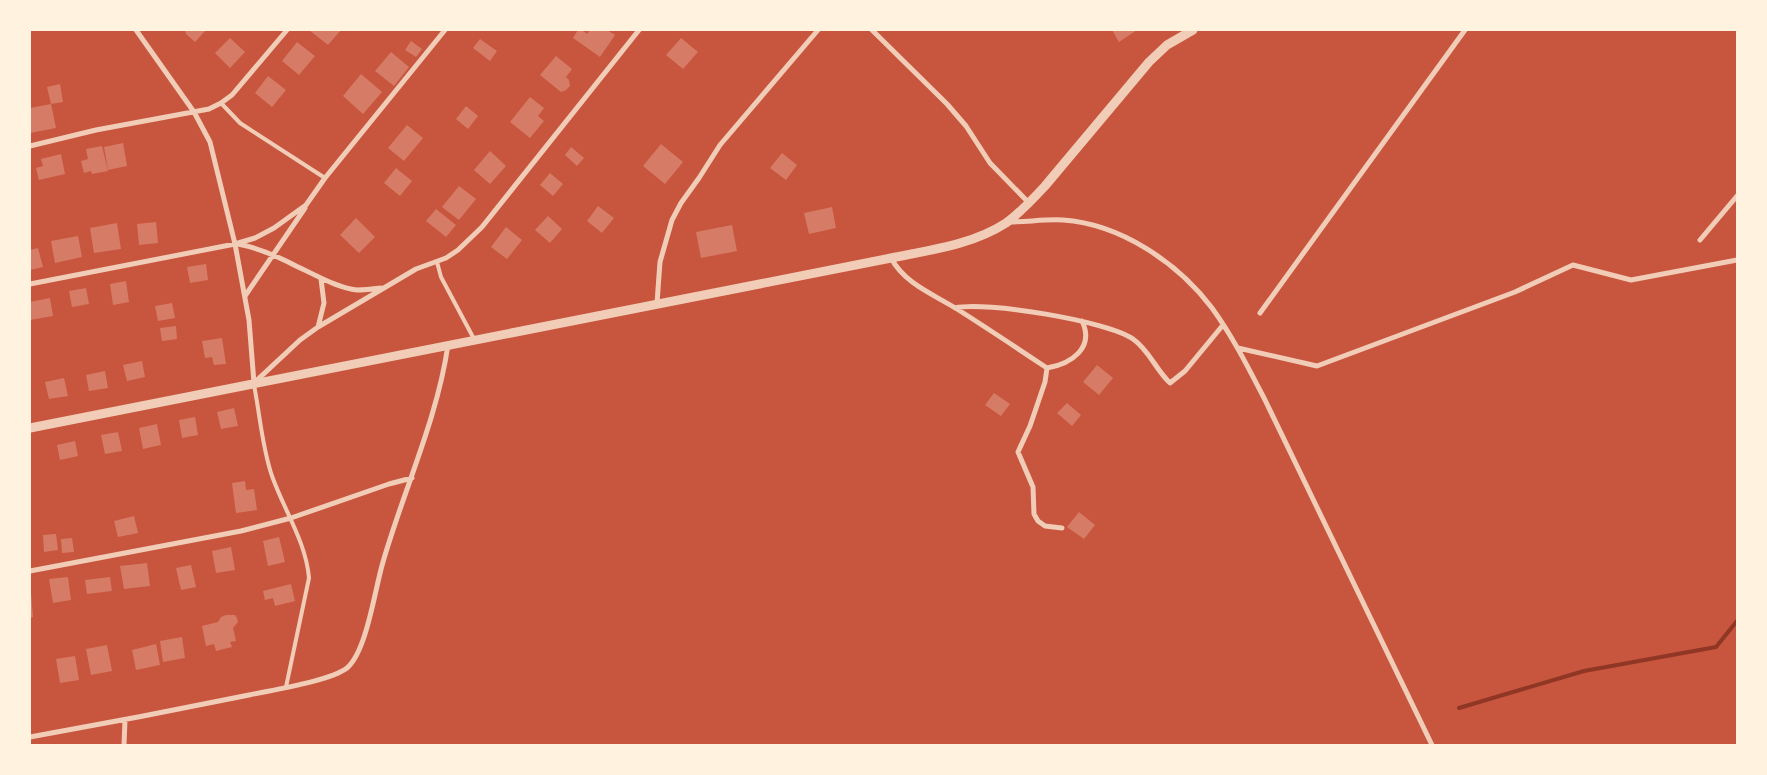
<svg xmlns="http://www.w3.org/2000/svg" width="1767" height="775" font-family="'DejaVu Sans',sans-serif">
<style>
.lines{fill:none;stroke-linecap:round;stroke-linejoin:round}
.stream{stroke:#8f3625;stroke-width:4}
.building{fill:#d67c66}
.service{stroke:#f1ccb7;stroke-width:4}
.minor{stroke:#f1ccb7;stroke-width:5}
.tertiary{stroke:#f1ccb7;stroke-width:9}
</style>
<rect width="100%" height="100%" fill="#c8553d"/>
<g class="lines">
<path class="stream" d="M1459,708L1584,671L1716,647L1737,621"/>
</g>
<path class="building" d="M185,30H206L195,42L186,34Z
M309,30H341L328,45Z
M578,30H582L587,34L590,30H607L615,35L600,57L573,38Z
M1112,30H1137L1119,42Z
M230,38L245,52L230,68L215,53Z
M681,38L698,52L683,69L666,55Z
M480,39L497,51L490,61L473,48Z
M411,41L422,49L416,57L405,50Z
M297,42L315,56L299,75L282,61Z
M391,52L409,67L394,86L375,71Z
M556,56L572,69L566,77L569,80L570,86L566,90L561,92L540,75Z
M361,74L382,92L363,114L343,96Z
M268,76L286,90L272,107L255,93Z
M60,84L63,102L51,104L47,87Z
M530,97L544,108L538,116L544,121L530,138L510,122Z
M51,104L56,128L30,133V108Z
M466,106L478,116L468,129L456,119Z
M407,125L423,138L404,161L388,148Z
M123,143L127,166L108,170L104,147Z
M661,144L683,162L665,184L643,166Z
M102,146L108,171L92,174L91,171L84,173L81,161L88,159L86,149Z
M571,147L584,158L577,166L565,155Z
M490,151L506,166L490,184L474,170Z
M782,153L797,165L786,180L770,168Z
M61,154L65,174L39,180L36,168L43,166L41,159Z
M396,168L412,181L400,196L384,183Z
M550,173L563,184L553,196L540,185Z
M459,186L476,199L459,220L442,207Z
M598,206L614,218L602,233L587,221Z
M832,207L836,228L809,234L804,213Z
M436,209L456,225L446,237L426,221Z
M548,216L562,229L550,243L535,230Z
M356,218L375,237L359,253L340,235Z
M156,222L158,243L139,245L137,224Z
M117,223L121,249L94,253L90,228Z
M732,225L737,251L701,258L696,232Z
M506,227L522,240L507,259L491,247Z
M78,236L82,257L55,263L51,241Z
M38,248L43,267L30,270V250Z
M206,264L208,280L190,283L187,267Z
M126,281L129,302L113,305L110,284Z
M86,288L89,304L72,307L69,291Z
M50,298L53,316L30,320V302Z
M172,303L175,318L158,321L155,306Z
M176,326L177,339L162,341L160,328Z
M222,338L226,364L214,365L212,357L205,358L202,341Z
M142,361L145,377L127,381L123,365Z
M1097,365L1113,378L1099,395L1083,382Z
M105,371L108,388L89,391L86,375Z
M64,378L68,396L49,399L45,382Z
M994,393L1010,404L1001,416L985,405Z
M1067,403L1081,415L1072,426L1057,413Z
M234,408L238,426L221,429L217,412Z
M195,417L198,435L182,438L179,420Z
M157,424L161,445L143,449L139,428Z
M118,432L122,451L105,454L101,435Z
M75,441L78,456L60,460L57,445Z
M245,481L246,490L254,489L257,510L236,513L232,483Z
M1079,512L1095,525L1084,539L1067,527Z
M134,516L138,533L118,537L114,521Z
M56,534L58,550L44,552L43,535Z
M279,537L285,562L268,566L263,541Z
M72,538L74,552L62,553L61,539Z
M231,547L235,570L216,573L212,551Z
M147,563L150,586L124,589L120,566Z
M191,565L196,587L181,590L176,568Z
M68,577L71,600L53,603L49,579Z
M110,577L112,591L87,594L85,580Z
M291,584L295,601L275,606L273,598L265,600L263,591Z
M30,593H31L33,617L30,618Z
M226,615H235L237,618L238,622L233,628L236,641L230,642L232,647L216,651L214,644L206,646L202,626L218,622L221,617Z
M182,637L185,658L163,662L160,641Z
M156,644L160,665L136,670L132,650Z
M107,645L112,671L91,675L86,649Z
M75,656L79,680L60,683L56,659Z"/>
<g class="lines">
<path class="service" d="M221,103L240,123L325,178
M437,262L441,277L474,339
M254,385C260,415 262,447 272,476C284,510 306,542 309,578L286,687"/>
<path class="minor" d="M136,30L194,112L210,142L235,244L249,320L254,383
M872,30L947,104L966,126L990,163L1029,203
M30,146L96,130L209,109L221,103L232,95L287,30
M1009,222C1027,222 1045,219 1063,220C1121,224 1178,263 1212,308C1233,337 1249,369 1265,400L1432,745
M1700,240L1737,196
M238,244C259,248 277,256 296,266C314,274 337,288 357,290C365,290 373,289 381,288
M891,258C905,284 933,294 957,309C987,328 1017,348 1047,368C1071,364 1095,348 1082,321
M30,284L235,244L255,238L274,228L306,205L325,178L445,30
M245,296L305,208
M657,303L660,262L672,220L681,203L699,178L720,145L818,30
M955,308C985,301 1108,321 1133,339C1149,350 1156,370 1170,383L1185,371L1223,325
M1260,313L1465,30
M318,327L324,303L321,279
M1238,348L1317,366L1515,292L1573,265L1631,280L1737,260
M1047,368L1045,382L1030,426L1018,452L1033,487L1034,514L1038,521L1045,526L1062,528
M254,383L300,340L318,327L416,269L446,258L458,250L482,227L639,30
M30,571L241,531L291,518L389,484L412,478
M30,737C103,724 176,710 249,695C272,690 330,681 347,668C367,651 375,588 383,562C404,489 437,420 448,345
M124,745L125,720"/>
<path class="tertiary" d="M30,428L891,258C930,250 972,245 1006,223C1020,213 1033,199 1045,186L1149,62L1167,45L1193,30"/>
</g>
<rect width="1767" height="775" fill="none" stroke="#fff3e0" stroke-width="62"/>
</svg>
